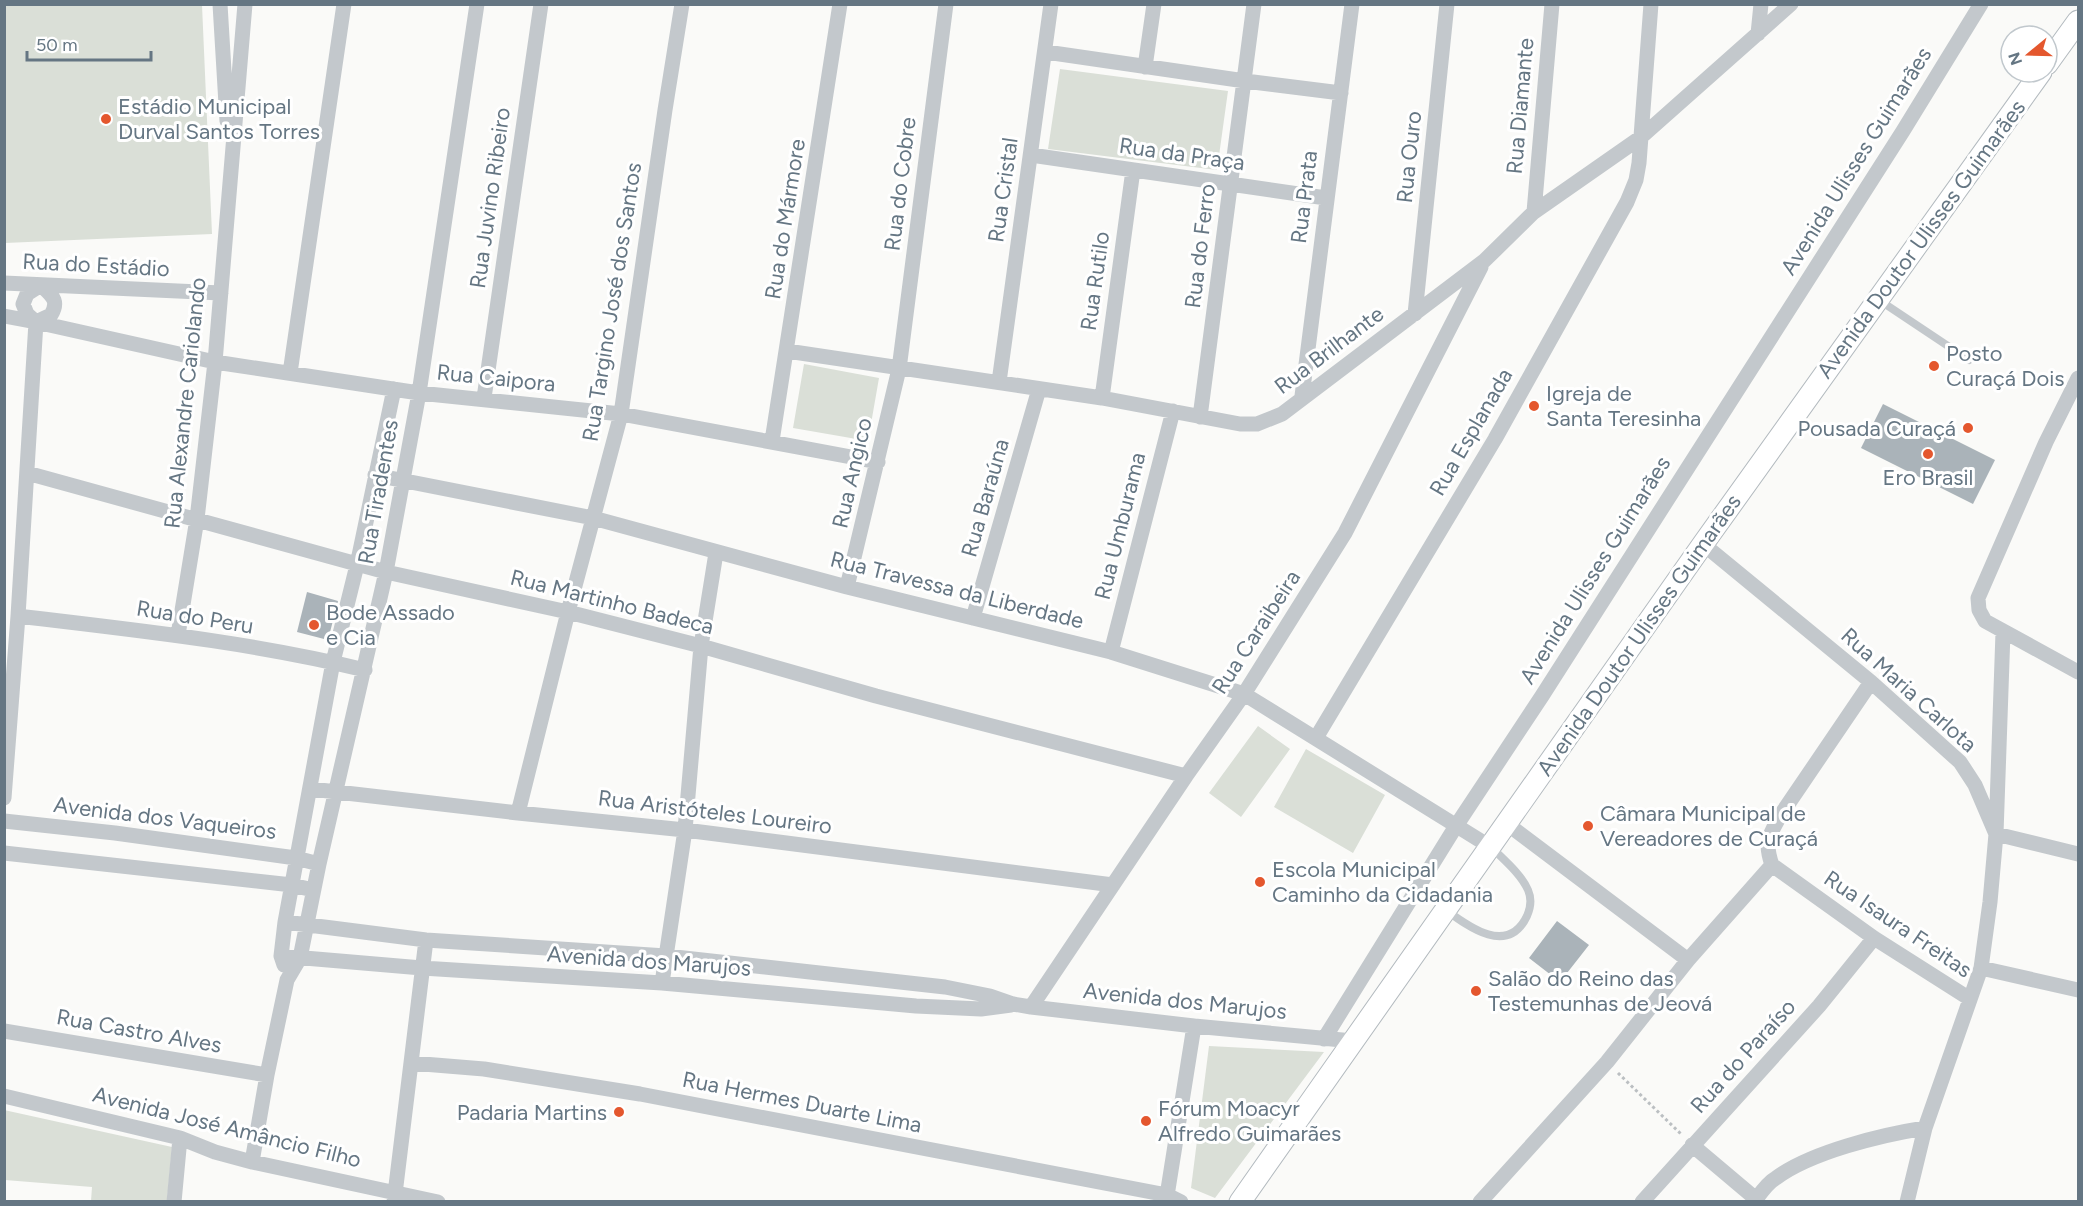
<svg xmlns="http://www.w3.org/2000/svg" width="2083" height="1206" font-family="Figtree,sans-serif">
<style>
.green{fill:#dadfd7}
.building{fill:#aab3b9}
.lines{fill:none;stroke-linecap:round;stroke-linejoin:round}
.secondary-casing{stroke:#b3babf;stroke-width:23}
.path{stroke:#bbbfc2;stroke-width:3;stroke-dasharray:3 3;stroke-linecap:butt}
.lane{stroke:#c3c8cc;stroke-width:8}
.street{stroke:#c3c8cc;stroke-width:15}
.secondary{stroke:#fff;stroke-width:21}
.poi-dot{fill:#e4572e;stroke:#fff;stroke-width:2}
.labels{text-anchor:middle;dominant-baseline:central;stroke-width:6;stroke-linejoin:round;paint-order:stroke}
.poi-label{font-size:22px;fill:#657683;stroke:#fff;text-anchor:start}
.street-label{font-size:22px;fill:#657683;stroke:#fff}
</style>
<rect width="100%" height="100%" fill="#fafaf8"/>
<path class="green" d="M4,5H202L212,234L5,243Z
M1060,69L1228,91L1217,170L1048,149Z
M804,364L879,378L868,441L793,428Z
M1258,726L1290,749L1241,817L1209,793Z
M1306,749L1385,795L1353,853L1274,807Z
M1209,1046L1324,1052L1215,1198L1191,1188Z
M4,1110L172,1147L167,1201H91L92,1187L5,1180Z"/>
<path class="building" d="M1883,404L1995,460L1973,504L1861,448Z
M307,592L338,601L328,640L297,632Z
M1557,921L1589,945L1560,982L1529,958Z"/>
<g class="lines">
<g class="secondary-casing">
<path id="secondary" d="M2047,64L2078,21
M1240,1202L1703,544L2041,72"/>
</g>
<path class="path" d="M1618,1073L1682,1135"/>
<path class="lane" d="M1879,300L1969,360
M1446,910C1469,927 1508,956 1527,916C1531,907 1532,899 1528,890C1521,874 1504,860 1492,848"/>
<path class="street" d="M220,4L227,121
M1758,34L1761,4
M1046,52L1245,81L1341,93
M1145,67L1154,4
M1031,155L1326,198
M1534,212L1552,4
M4,283L221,293
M41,285C51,295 60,300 51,315L36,322L27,314L23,304L27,294Z
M1415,314L1447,4
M4,316L36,322L215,362L419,393L621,414L878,462
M787,351L1102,398L1240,424H1257L1282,414L1484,261L1534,212L1640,138L1791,4
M290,373L344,4
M2078,378L2046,442L1978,598L1979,610L1985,621L2078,672
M999,382L1051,4
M1302,396L1352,4
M484,398L541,4
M1102,398L1133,170
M1200,417L1254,4
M772,441L840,4
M27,473L386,572L568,612L701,646L876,696L1186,776
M375,475L593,518L847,587L1111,652L1244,694L1489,846
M1703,544L1871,682L1960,762L1975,785L1996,834L2078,854
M847,587L899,369L946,4
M18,616C134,630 251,642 365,670
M973,618L1039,389
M178,635L197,519L215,362L245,4
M1111,652L1173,411
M1316,738L1495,439L1627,202L1636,180L1639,163L1651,4
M311,789L518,813L685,830L1113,885
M4,798L18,616L36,322
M518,813L568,612L621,414L665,110L682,4
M4,821L115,833L296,858L319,864
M1506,823L1688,960
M4,853L292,885L313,890
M1772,865L1874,938L1970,999
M285,922L426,940L666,956L945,987L990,996L1013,1004L1031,1007L1194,1026L1353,1041
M281,956L422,968L662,983L916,1006L981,1009L1011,1005
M284,965L281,956L285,922L333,662L357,565L394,389
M1981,968L2078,990
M662,983L685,830L701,646L716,553
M1031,1007L1186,776L1244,694L1345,533L1481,267
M4,1031L267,1075
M1324,1039L1456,826L1542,696L1903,131L1981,4
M411,1063L484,1069L640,1094L1167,1195L1181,1202
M4,1096L180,1138L215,1152L252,1162L438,1202
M1692,1145L1756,1199
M252,1162L267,1075L287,980L300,958L319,864L386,572L419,393L477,4
M174,1202L180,1138
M394,1202L426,940
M1166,1202L1194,1026
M1480,1202L1607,1062L1688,960L1772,865C1764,842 1769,836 1780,816L1871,682
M1642,1202L1819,1006L1874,938
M1754,1202C1760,1194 1767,1183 1776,1178C1811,1152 1881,1135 1925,1128
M1907,1202L1925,1128L1981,968L1990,902L1996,834L2003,632"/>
<use href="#secondary" class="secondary"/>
</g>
<g class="poi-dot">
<circle cx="106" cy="119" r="6"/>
<circle cx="1934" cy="366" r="6"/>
<circle cx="1534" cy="406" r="6"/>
<circle cx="1968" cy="428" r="6"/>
<circle cx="1928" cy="454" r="6"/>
<circle cx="314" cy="625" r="6"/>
<circle cx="1588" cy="826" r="6"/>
<circle cx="1260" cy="882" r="6"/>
<circle cx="1476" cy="991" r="6"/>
<circle cx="619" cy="1112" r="6"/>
<circle cx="1146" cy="1121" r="6"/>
</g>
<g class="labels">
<g class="poi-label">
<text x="118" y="106">Estádio Municipal<tspan x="118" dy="25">Durval Santos Torres</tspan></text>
<text x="1946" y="353">Posto<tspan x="1946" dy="25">Curaçá Dois</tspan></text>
<text x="1546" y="393">Igreja de<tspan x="1546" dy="25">Santa Teresinha</tspan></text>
<text x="1956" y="428" text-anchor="end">Pousada Curaçá</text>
<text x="1928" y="477" text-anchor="middle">Ero Brasil</text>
<text x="326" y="612">Bode Assado<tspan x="326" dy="25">e Cia</tspan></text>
<text x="1600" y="813">Câmara Municipal de<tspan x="1600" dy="25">Vereadores de Curaçá</tspan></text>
<text x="1272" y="869">Escola Municipal<tspan x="1272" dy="25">Caminho da Cidadania</tspan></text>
<text x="1488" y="978">Salão do Reino das<tspan x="1488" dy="25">Testemunhas de Jeová</tspan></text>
<text x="1158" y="1108">Fórum Moacyr<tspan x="1158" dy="25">Alfredo Guimarães</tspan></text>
<text x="607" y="1112" text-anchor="end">Padaria Martins</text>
</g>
<g class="street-label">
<text transform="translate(1520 106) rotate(-85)">Rua Diamante</text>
<text transform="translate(1182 154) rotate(8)">Rua da Praça</text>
<text transform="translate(1409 157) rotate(-84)">Rua Ouro</text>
<text transform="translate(1856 161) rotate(-58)">Avenida Ulisses Guimarães</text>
<text transform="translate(900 184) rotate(-83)">Rua do Cobre</text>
<text transform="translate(1003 190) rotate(-82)">Rua Cristal</text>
<text transform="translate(1304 197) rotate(-83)">Rua Prata</text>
<text transform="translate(490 198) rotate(-82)">Rua Juvino Ribeiro</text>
<text transform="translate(785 219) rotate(-81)">Rua do Mármore</text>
<text transform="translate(1921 239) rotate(-54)">Avenida Doutor Ulisses Guimarães</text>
<text transform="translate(1200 246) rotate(-83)">Rua do Ferro</text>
<text transform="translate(96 265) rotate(3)">Rua do Estádio</text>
<text transform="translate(1095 281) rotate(-82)">Rua Rutilo</text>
<text transform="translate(612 302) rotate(-81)">Rua Targino José dos Santos</text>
<text transform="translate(1329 350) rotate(-37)">Rua Brilhante</text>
<text transform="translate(496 378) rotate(6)">Rua Caipora</text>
<text transform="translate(185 403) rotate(-84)">Rua Alexandre Cariolando</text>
<text transform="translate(1471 432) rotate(-60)">Rua Esplanada</text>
<text transform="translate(852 473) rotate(-77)">Rua Angico</text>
<text transform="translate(378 492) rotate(-80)">Rua Tiradentes</text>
<text transform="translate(985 498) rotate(-74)">Rua Baraúna</text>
<text transform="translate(1120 526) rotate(-76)">Rua Umburama</text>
<text transform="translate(1595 570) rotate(-58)">Avenida Ulisses Guimarães</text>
<text transform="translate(957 590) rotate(14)">Rua Travessa da Liberdade</text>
<text transform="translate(612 602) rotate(14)">Rua Martinho Badeca</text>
<text transform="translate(195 617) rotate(9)">Rua do Peru</text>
<text transform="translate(1256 632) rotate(-57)">Rua Caraibeira</text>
<text transform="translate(1639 635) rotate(-55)">Avenida Doutor Ulisses Guimarães</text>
<text transform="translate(1909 690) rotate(42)">Rua Maria Carlota</text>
<text transform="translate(715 812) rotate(7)">Rua Aristóteles Loureiro</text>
<text transform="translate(165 818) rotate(7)">Avenida dos Vaqueiros</text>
<text transform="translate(1898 924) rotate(34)">Rua Isaura Freitas</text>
<text transform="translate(649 961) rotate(4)">Avenida dos Marujos</text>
<text transform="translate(1185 1001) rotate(6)">Avenida dos Marujos</text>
<text transform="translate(139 1031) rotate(10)">Rua Castro Alves</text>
<text transform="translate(1743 1056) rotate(-48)">Rua do Paraíso</text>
<text transform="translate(802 1102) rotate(11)">Rua Hermes Duarte Lima</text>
<text transform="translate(227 1127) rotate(14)">Avenida José Amâncio Filho</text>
</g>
</g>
<rect width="2083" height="1206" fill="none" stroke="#657683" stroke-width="12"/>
<g transform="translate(2029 54) rotate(251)"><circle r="28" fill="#ffffff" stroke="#c1c8cd" stroke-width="1.5"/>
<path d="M0-4.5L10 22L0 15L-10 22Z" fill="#e4572e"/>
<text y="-9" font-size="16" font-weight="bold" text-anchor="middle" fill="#657683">N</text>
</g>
<path d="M27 51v9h124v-9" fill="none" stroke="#657683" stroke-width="3"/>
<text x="36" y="51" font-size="18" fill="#657683" stroke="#ffffff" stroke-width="4.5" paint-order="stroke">50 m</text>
</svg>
